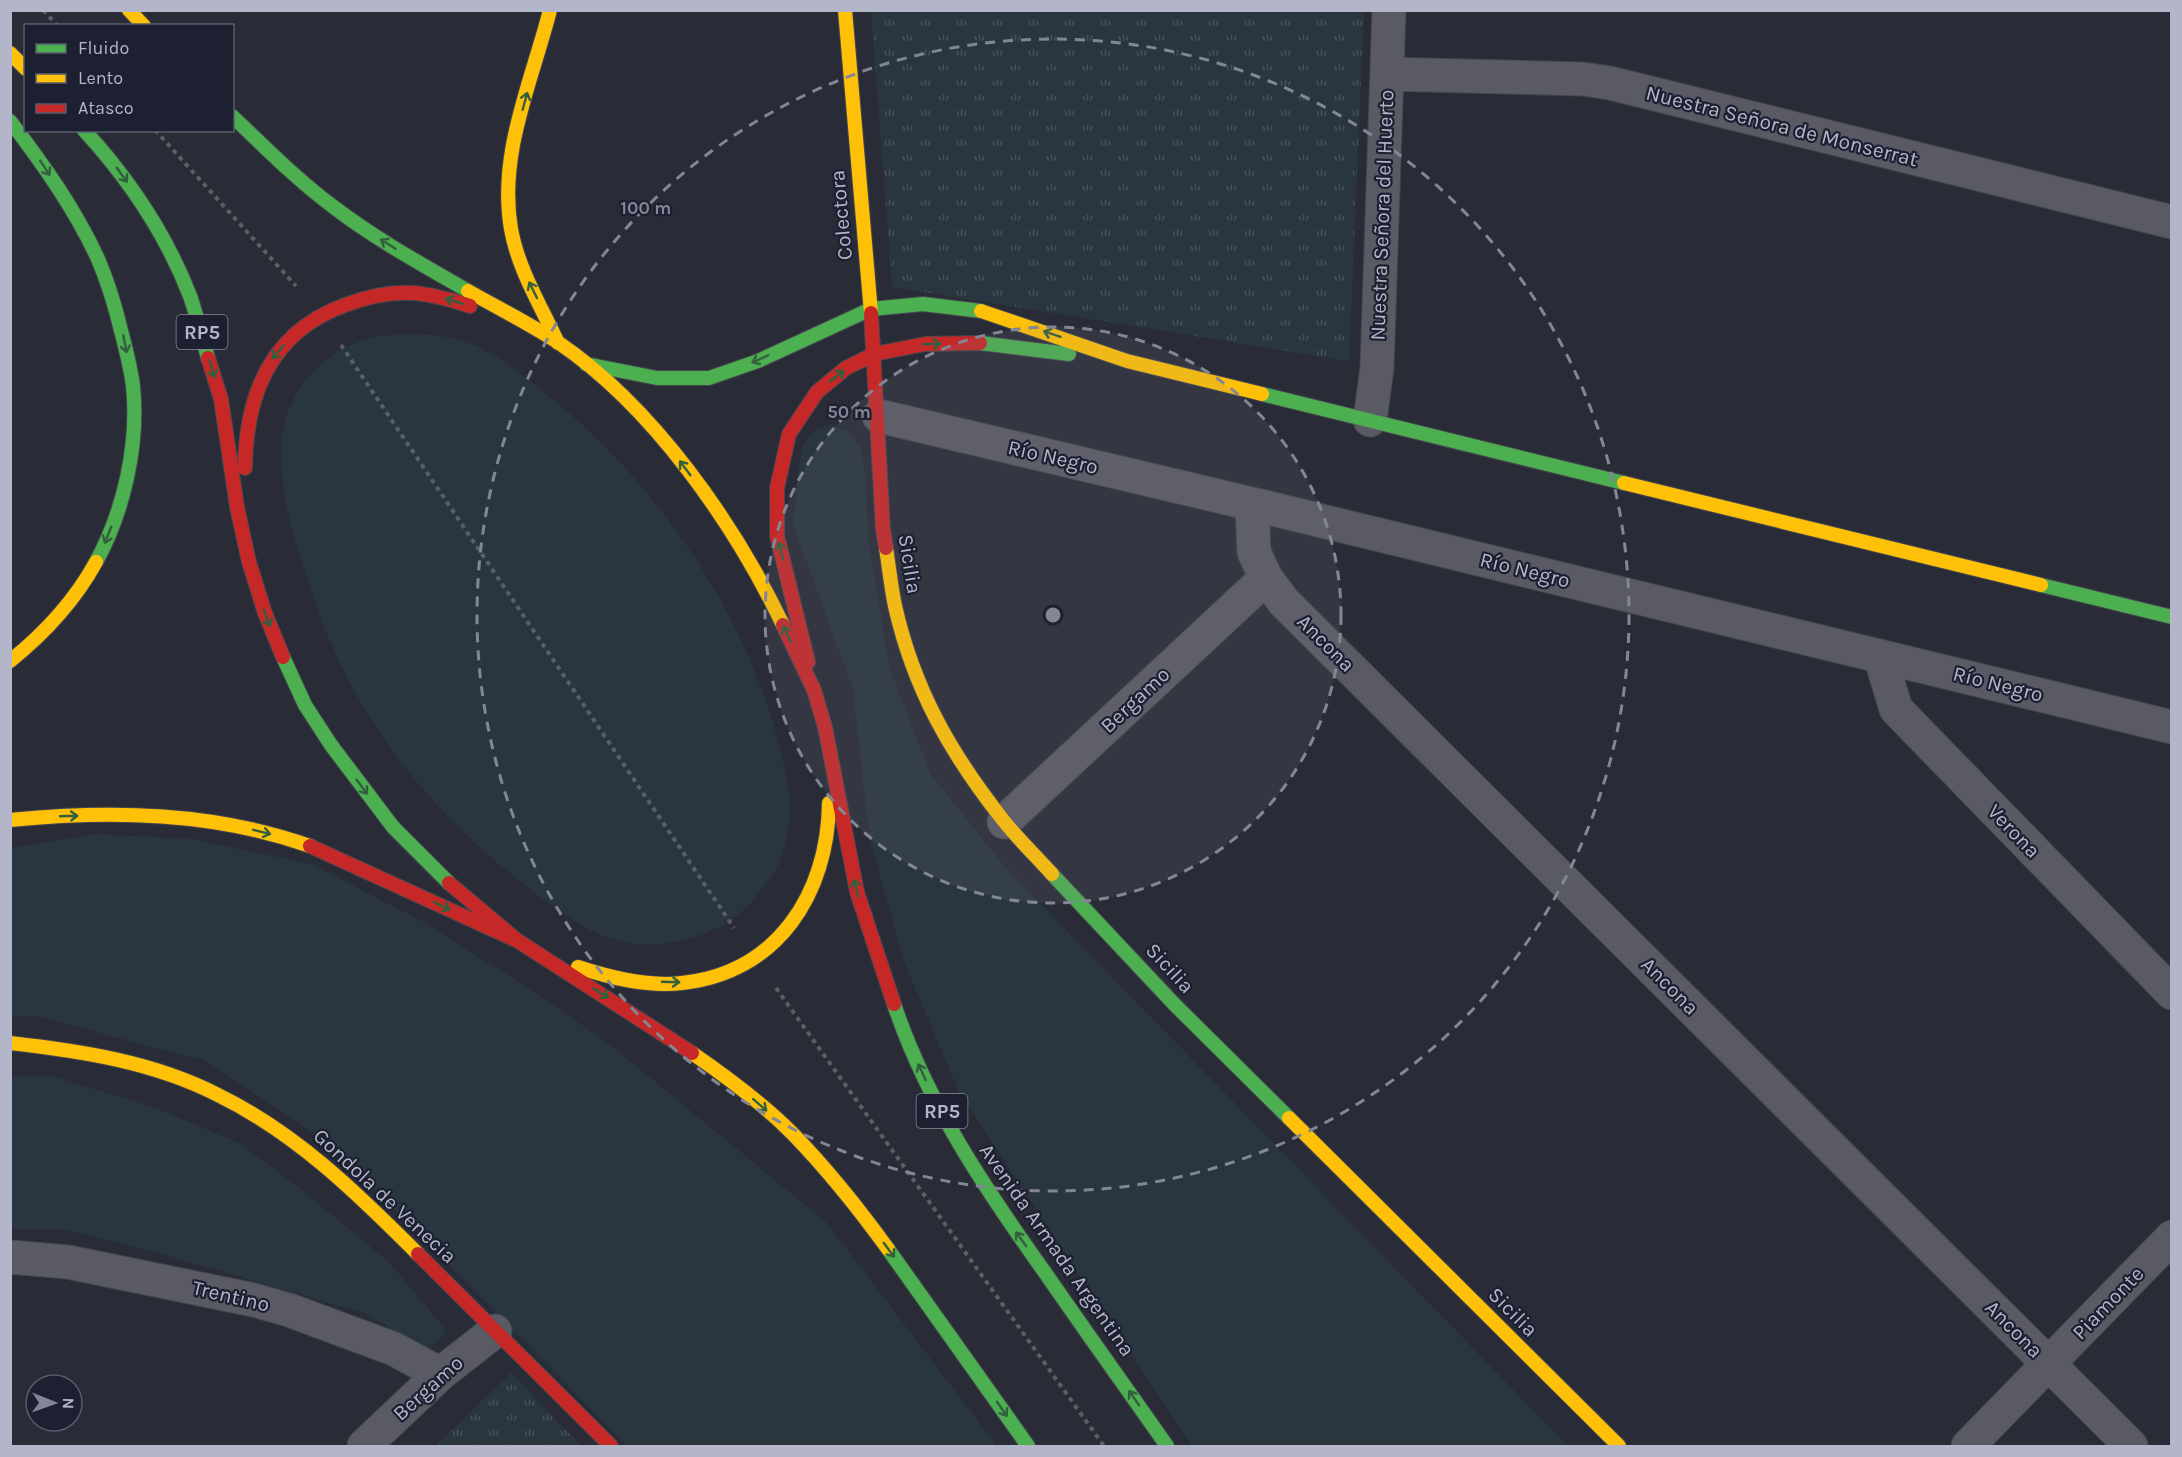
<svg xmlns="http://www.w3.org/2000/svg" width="2182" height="1457" font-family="Karla,sans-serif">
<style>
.grass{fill:#29363f}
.park{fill:url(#park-tufts)}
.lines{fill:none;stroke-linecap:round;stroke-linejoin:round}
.street-casing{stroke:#45474f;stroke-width:35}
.fast-casing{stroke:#45474f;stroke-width:16}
.slow-casing{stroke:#45474f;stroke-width:16}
.jam-casing{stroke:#45474f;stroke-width:16}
.path{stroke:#5b5e66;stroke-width:4;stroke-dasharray:4.5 4.5;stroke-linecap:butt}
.street{stroke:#595a64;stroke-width:33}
.fast{stroke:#4caf50;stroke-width:14}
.slow{stroke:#ffc107;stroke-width:14}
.jam{stroke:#c62828;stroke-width:14}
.oneway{stroke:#32603f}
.ring{fill:none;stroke:#838695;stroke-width:3;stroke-dasharray:10 8}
.labels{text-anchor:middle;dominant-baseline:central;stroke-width:4.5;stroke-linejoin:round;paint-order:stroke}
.shield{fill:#1c2031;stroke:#86899b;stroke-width:1.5}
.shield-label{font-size:20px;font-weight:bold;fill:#b3b6c8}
.street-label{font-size:21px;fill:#b3b6c8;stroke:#1c2031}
.centre{fill:#838695;stroke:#1c2031;stroke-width:3}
.ring-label{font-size:18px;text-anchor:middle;font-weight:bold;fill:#838695;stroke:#1c2031;stroke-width:4.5;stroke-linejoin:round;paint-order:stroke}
</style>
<defs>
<pattern id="park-tufts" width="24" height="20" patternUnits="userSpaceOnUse" patternTransform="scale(1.5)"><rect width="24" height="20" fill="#29363f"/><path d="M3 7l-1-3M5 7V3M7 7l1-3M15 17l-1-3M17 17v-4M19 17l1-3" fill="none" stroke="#465159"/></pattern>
</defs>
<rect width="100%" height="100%" fill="#292c36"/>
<path class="grass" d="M397,334C420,334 443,334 465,342C495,352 521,374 545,393C654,479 745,610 779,745C785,769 792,796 789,821C788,834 784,852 779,863C776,871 769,878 765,885C738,924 702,940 656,944C604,948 565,916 526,886C469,842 419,791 379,731C344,680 318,618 301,559C290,524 280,487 281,449C282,398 316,357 363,340C374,336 386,336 397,334Z
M830,424L848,431L861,449L866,478L868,535L889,666L930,773L1005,867L1568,1446H1192L959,1092L904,962L869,836L853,689L793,524L798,472L803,445L816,429Z
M97,834L190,839L311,864L422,921L531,990L608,1043L827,1223L997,1446H628L325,1140L203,1060L35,1016H11V848Z
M52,1076L156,1108L239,1143L296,1185L389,1262L447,1331L427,1351L367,1314L172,1257L65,1229H11L10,1077Z"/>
<path class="park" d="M871,11H1364L1349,361L892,287Z
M511,1373L581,1446H435Z"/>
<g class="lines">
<g class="street-casing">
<path id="street" d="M1387,74L1583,79L1610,83L2172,222
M879,416L1252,504L2172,727
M1370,420L1377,368L1389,10
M1252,504L1254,552L1266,578L1284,602L2131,1446
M1880,656L1896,709L2172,993
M1004,822L1266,578
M10,1257L68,1262L254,1300L289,1310L394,1349L440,1374
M364,1446L440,1374L495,1331
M1968,1446L2172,1237"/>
</g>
<g class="fast-casing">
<path id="fast" d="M232,116C265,147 298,181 335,208C377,240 423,265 468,291
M10,121C43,164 75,209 98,259C106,278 112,296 117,315C123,339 130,362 133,386C139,444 124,511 96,562
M84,130C129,179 166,234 190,296C197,316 202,337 208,358
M980,343L1069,354
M586,364L657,378H709L758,361L871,309L923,304L981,311
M1262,394L1624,483
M2041,585L2172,617
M283,657L305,705L331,745L393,827L449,883
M1052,874L1175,1005L1289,1118
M894,1004C927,1103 986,1190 1046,1274C1086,1332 1127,1389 1167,1446
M888,1249L1028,1446"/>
</g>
<g class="slow-casing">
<path id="slow" d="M129,10L144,26
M550,10C532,81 498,154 511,229C518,269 541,306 558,343
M845,10L871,313
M10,53L26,69
M468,291C498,308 530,324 559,343C653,407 734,523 783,625
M981,311L1127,361L1262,394
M1624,483L2041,585
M886,548C889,567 891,587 895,606C914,690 951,754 1003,820C1018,839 1036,856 1052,874
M10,661C45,633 74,602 96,562
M10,820C111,810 214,812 310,846
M578,967C611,978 647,987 682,983C777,973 828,894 829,803
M10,1043C81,1051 154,1062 218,1095C296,1133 357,1193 418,1254
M692,1053C727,1077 762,1103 792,1133C827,1169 859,1209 888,1249
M1289,1118L1619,1446"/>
</g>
<g class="jam-casing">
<path id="jam" d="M871,313L883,529L886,548
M208,358L221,399L237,507L249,562L265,613L283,657
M245,468C246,393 271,332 345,305C393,287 422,290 470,306
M783,625L814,690L825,727L857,892L894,1004
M808,662L777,536V488L789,434L817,392L846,368L874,354L925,344L980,343
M310,846L518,941
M449,883L518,941L692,1053
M418,1254L611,1446"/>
</g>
<path class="path" d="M43,10L58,26
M155,130L296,286
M341,345L734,928
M776,988L1104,1446"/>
<use href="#street" class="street"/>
<use href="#fast" class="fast"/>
<use href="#slow" class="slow"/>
<use href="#jam" class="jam"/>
</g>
<defs><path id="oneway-shaft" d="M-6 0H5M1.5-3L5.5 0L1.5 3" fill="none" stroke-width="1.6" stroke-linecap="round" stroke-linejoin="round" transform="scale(1.5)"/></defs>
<g class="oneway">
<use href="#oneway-shaft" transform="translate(525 101) rotate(-75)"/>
<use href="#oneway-shaft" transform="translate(45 168) rotate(57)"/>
<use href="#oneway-shaft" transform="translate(122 175) rotate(54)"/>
<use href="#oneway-shaft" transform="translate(388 244) rotate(-148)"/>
<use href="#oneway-shaft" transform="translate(533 290) rotate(-116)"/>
<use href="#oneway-shaft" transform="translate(454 301) rotate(-162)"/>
<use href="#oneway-shaft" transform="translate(1052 334) rotate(-161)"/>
<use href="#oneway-shaft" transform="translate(125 344) rotate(79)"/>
<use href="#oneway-shaft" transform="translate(932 344) rotate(-2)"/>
<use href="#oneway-shaft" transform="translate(278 352) rotate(130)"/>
<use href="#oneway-shaft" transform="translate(760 359) rotate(156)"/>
<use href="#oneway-shaft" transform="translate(212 369) rotate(74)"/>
<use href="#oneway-shaft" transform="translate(837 376) rotate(-38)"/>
<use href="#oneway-shaft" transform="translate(685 468) rotate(-127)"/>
<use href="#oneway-shaft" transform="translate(108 535) rotate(112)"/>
<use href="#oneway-shaft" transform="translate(781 551) rotate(-104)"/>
<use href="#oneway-shaft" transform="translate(267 618) rotate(70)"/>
<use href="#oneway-shaft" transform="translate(787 634) rotate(-116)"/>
<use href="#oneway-shaft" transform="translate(362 787) rotate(53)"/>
<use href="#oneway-shaft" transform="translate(69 816) rotate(-2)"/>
<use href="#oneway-shaft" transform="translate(262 832) rotate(14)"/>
<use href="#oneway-shaft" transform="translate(856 888) rotate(-103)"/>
<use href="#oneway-shaft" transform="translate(442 906) rotate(25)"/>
<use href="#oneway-shaft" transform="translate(671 982) rotate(2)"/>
<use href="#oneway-shaft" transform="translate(601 993) rotate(31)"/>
<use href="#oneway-shaft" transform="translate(922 1072) rotate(-115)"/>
<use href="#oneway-shaft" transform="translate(760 1105) rotate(41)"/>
<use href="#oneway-shaft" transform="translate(1021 1239) rotate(-126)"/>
<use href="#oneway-shaft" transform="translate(889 1250) rotate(54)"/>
<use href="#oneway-shaft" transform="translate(1134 1398) rotate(-125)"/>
<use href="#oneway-shaft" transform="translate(1002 1409) rotate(55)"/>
</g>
<circle cx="1053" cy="615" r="288" fill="#838695" fill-opacity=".12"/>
<g class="ring">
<circle cx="1053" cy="615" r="288"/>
<circle cx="1053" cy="615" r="576"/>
</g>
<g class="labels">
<g class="shield">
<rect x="176.5" y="315" width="51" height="34" rx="4.5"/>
<rect x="916.5" y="1094" width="51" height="34" rx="4.5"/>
</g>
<g class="shield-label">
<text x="202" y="332">RP5</text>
<text x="942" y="1111">RP5</text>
</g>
<g class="street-label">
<text transform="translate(1782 126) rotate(14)">Nuestra Señora de Monserrat</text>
<text transform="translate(841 215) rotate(-95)">Colectora</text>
<text transform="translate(1382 215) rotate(-88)">Nuestra Señora del Huerto</text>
<text transform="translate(1053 457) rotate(13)">Río Negro</text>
<text transform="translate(910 564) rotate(81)">Sicilia</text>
<text transform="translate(1525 570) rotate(14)">Río Negro</text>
<text transform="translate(1326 643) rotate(45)">Ancona</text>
<text transform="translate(1998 684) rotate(14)">Río Negro</text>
<text transform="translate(1135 700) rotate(-43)">Bergamo</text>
<text transform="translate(2014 831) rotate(46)">Verona</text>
<text transform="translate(1170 968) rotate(47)">Sicilia</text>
<text transform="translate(1670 986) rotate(45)">Ancona</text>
<text transform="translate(385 1196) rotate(43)">Gondola de Venecia</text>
<text transform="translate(1057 1250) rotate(55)">Avenida Armada Argentina</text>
<text transform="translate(231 1296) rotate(13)">Trentino</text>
<text transform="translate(2108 1303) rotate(-46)">Piamonte</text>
<text transform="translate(1513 1312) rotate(45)">Sicilia</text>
<text transform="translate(2014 1329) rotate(45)">Ancona</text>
<text transform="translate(428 1388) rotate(-42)">Bergamo</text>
</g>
</g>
<circle cx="1053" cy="615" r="9" class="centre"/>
<g class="ring-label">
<text x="646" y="214">100 m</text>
<text x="849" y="418">50 m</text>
</g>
<rect width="2182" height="1457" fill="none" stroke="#b3b6c8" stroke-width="24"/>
<rect x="24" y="24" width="210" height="108" fill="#1c2031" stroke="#585c6d" stroke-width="1.5"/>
<rect x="36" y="44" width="30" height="9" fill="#4caf50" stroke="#585c6d" stroke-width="1.5"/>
<text x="78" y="54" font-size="18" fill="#b3b6c8">Fluido</text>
<rect x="36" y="74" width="30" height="9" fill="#ffc107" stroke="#585c6d" stroke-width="1.5"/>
<text x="78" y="84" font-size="18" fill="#b3b6c8">Lento</text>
<rect x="36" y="104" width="30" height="9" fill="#c62828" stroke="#585c6d" stroke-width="1.5"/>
<text x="78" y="114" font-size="18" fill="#b3b6c8">Atasco</text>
<g transform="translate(54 1403) rotate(91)"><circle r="28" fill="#1c2031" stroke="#585c6d" stroke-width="1.5"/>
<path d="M0-4.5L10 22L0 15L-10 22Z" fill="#838695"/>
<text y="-9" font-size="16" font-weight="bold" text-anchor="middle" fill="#b3b6c8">N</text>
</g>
</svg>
